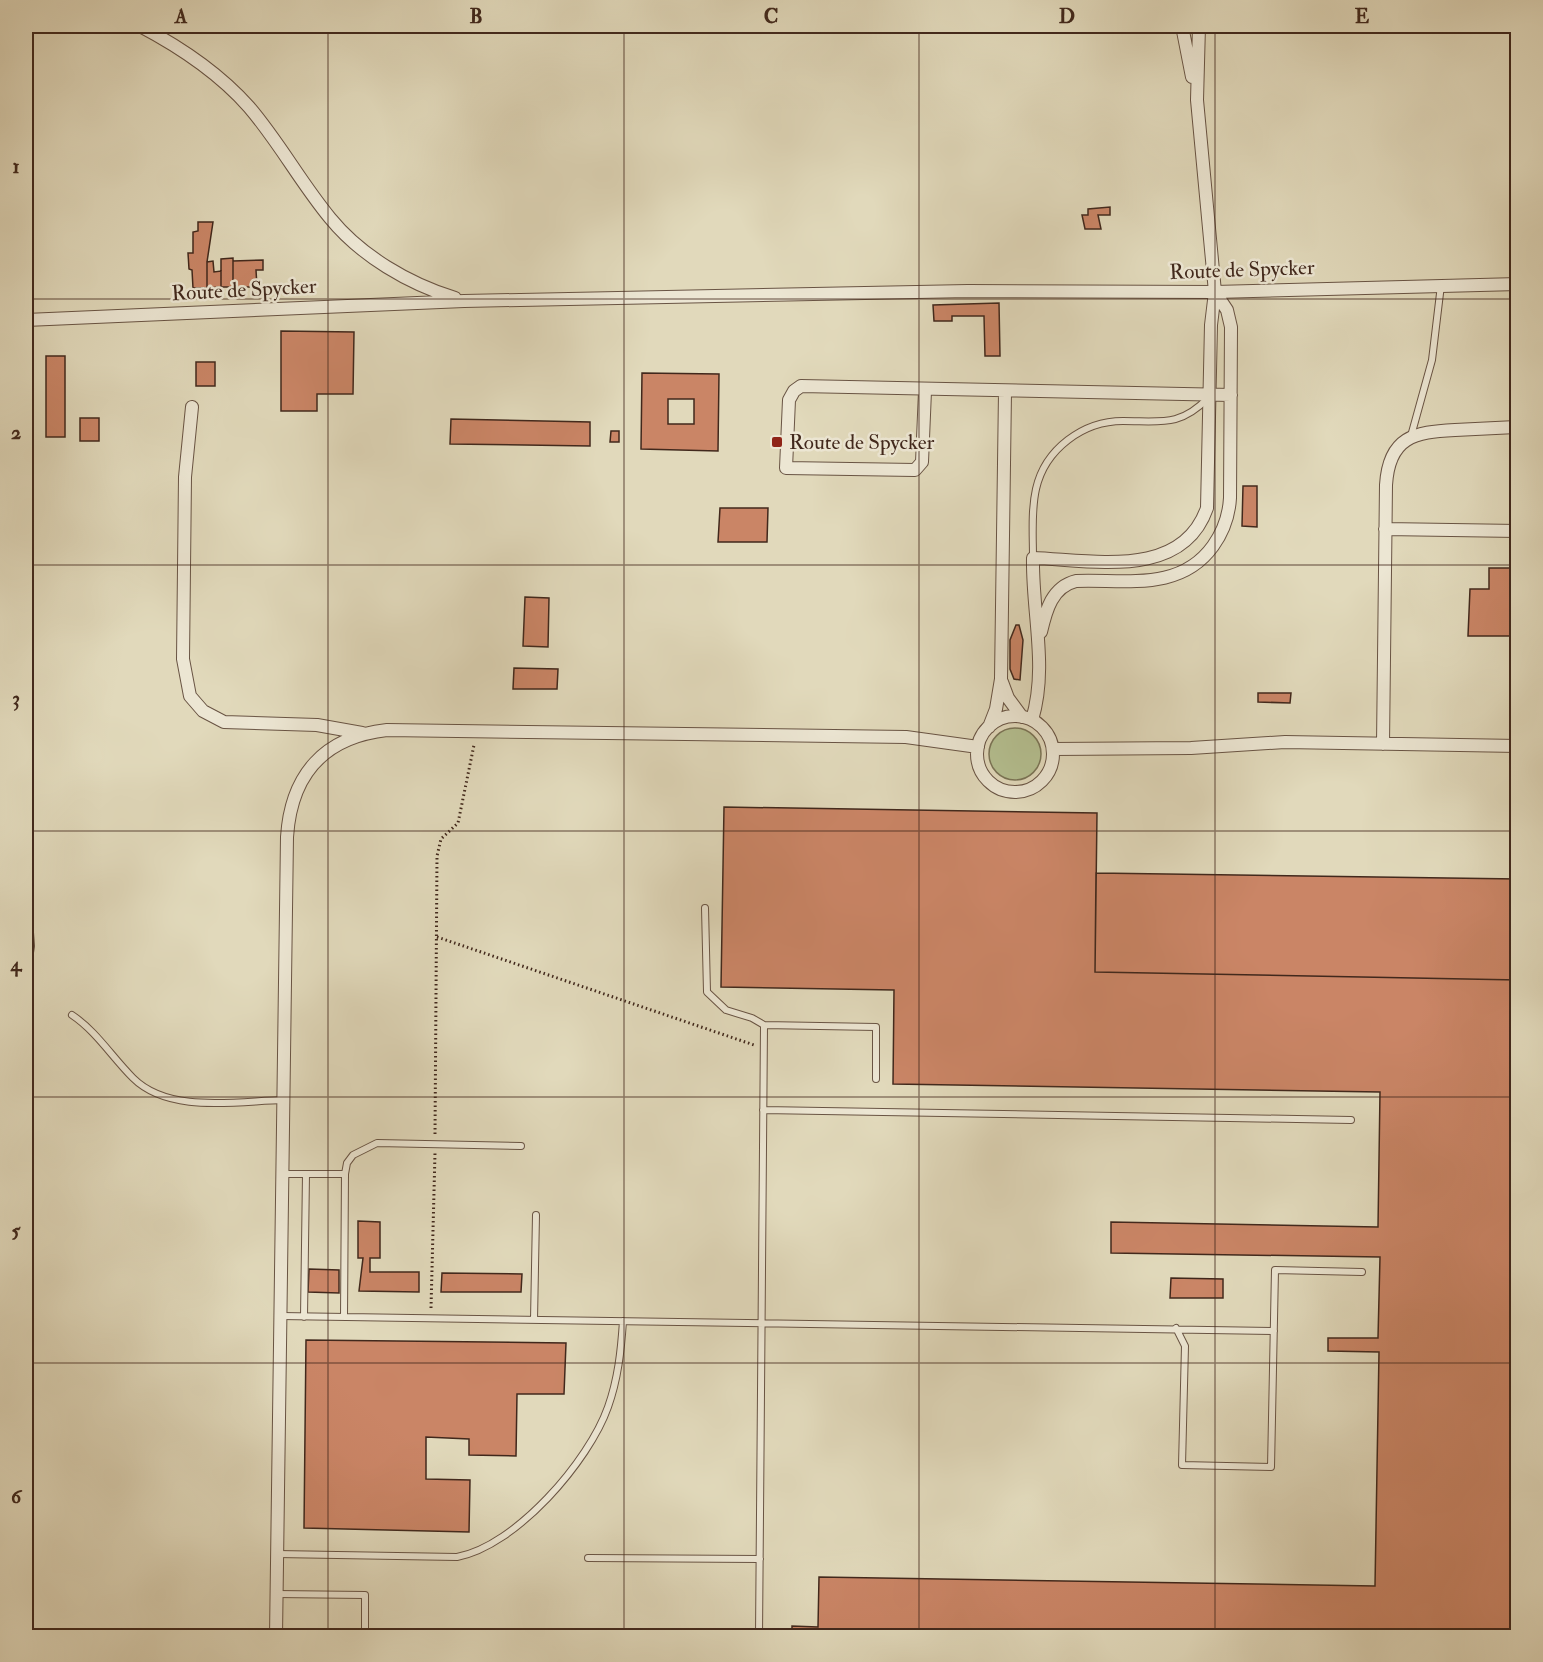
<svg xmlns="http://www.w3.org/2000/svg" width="1543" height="1662" font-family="'IM FELL Double Pica',serif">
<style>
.green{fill:#b4bf90;stroke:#7a7456;stroke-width:1.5}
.building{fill:#ca8566;stroke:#41281c;stroke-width:1.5;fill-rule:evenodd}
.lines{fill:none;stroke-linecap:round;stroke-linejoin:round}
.service-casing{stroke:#695444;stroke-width:8}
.minor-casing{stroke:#695444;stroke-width:14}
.path{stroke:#41281c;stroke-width:3;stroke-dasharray:1.5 3;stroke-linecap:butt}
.service{stroke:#ece6d3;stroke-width:6}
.minor{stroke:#ece6d3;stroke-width:12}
.grid{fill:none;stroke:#41281c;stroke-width:1.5;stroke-opacity:0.55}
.poi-dot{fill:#8f2418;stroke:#ece6d3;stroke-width:2}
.labels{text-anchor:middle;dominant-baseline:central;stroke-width:5;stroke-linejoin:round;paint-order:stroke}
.street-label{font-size:21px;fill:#41281c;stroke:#ece6d3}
.poi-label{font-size:21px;fill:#41281c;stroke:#ece6d3;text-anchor:start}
.neatline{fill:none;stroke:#41281c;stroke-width:2}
.grid-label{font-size:20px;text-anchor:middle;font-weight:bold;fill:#41281c}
</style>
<rect width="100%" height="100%" fill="#e1d9bb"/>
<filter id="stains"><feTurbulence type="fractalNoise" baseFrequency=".00333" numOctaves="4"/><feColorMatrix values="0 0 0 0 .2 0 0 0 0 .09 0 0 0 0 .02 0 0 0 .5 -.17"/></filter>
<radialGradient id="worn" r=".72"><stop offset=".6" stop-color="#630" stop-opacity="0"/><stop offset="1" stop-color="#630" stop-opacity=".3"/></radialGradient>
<path class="green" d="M989 754a26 26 0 1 1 52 0a26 26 0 1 1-52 0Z"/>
<path class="building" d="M1110,207V215H1098L1101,229H1085L1082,215H1088V209Z
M198,222H213L207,262V288H193L192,270L189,269L188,253H193V232L198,231Z
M233,258V287H221V259Z
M263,260V270H256L257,287H233V261Z
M213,261L214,272L221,271V287L207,288V262Z
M999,303L1000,356H985L984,316H952V321H934L933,305Z
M281,331L354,332L353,394H317V411H281Z
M46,356H65V437H46Z
M196,362H215V386H196Z
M642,373L719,374L718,451L641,449ZM668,399H694V424H668Z
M80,418H99V441H80Z
M451,419L590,422V446L450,444Z
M611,431H619V442H610Z
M1243,486H1257V527L1242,526Z
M720,508H768L767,542H718Z
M1489,568H1518V636H1468L1470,589H1489Z
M525,597L549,598L548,647L523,646Z
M1016,625H1019L1023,640L1020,680L1014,679L1010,669V640Z
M1511,657H1518V671H1511Z
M514,668L558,669L557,689H513Z
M1258,693H1291L1290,703L1258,702Z
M724,807L1097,813L1095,972L1518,980V1631H1462L1449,1636H792V1626L818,1627L819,1577L1375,1586L1379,1352L1328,1351V1338H1378L1380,1257L1111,1253V1222L1378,1227L1380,1092L893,1084L894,990L721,987Z
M1096,873L1518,879V980L1095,972Z
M358,1221L380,1222V1258H370V1272H419V1292L359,1291L363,1258H358Z
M309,1269L339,1270V1293L308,1292Z
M442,1273L522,1274L521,1292H441Z
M1171,1278L1223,1279V1298H1170Z
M306,1340L566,1343L564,1394H517L516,1456L469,1455V1439L426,1437V1479L470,1480L469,1532L304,1528Z"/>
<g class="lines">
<g class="service-casing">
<path id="service" d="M1411,436L1432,360L1441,285
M1033,558C1033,536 1031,511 1036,489C1045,449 1083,421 1123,421C1161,421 1180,427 1208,398
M705,908L707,992L726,1010L752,1018L764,1025L876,1027V1079
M72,1015C96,1031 112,1057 133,1078C169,1114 237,1101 283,1100
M763,1110L1351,1120
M282,1174H345L344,1317
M345,1174L347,1163L353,1155L377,1143L521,1146
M281,1316L1274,1331
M304,1317L306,1174
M534,1320L536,1215
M1176,1328L1185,1346L1182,1465L1271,1467L1275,1270L1362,1272
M277,1554L457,1557C516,1546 589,1461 608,1407C618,1379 621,1351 623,1321
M588,1558L760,1559
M276,1594L365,1595V1632H276
M759,1636L764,1025"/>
</g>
<g class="minor-casing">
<path id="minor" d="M140,26C180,47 219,73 249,107C279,142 301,183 330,218C361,256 409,284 455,298
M1182,26L1192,77
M26,320L464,301L968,291L1215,292L1518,284
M925,391L922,462L915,470L786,468L789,400L794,391L801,386L1231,395
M192,407L185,477L183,659L190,696L203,711L224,722L317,725L362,733
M1385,529L1518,531
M1041,632C1046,610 1052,587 1076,581C1125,579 1180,592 1213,546C1223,532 1229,516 1230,498L1231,327L1227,310L1215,292
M1002,682L1008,698L1022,717
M977 754a38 38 0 1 1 76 0a38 38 0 1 1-76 0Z
M1032,720C1048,667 1032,613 1033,558C1092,560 1182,580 1207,508L1211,325L1215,292L1197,100L1199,26
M989,727L996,709L1001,679L1005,392
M1383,744L1386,485C1389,437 1414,432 1455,430C1476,429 1496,428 1516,427
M1053,749L1191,748L1285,742L1518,746
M26,919L28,946L26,959
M276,1636L287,837C291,775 324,737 387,730L906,737L978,747"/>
</g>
<path class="path" d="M437,937L754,1045
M435,1134L437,856L441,839L458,823L474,745
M431,1308L435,1153"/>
<use href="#service" class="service"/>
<use href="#minor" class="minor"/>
</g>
<path class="grid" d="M328,26V1636M624,26V1636M919,26V1636M1215,26V1636M26,299H1518M26,565H1518M26,831H1518M26,1097H1518M26,1363H1518"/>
<rect class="poi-dot" x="771" y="436" width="12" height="12" rx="3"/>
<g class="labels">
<g class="street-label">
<text transform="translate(1242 270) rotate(-2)">Route de Spycker</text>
<text transform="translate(244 290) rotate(-3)">Route de Spycker</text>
</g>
<g class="poi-label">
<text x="789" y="442">Route de Spycker</text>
</g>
</g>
<rect width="1543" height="1662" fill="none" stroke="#e1d9bb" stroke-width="66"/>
<rect x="33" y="33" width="1477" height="1596" class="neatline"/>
<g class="grid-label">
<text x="181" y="23">A</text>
<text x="476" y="23">B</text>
<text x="771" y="23">C</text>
<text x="1067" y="23">D</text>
<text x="1362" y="23">E</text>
<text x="16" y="173">1</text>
<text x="16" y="439">2</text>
<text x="16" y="705">3</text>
<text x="16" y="971">4</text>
<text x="16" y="1237">5</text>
<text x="16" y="1503">6</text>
</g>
<rect width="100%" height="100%" filter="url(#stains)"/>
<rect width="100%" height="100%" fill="url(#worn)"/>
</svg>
